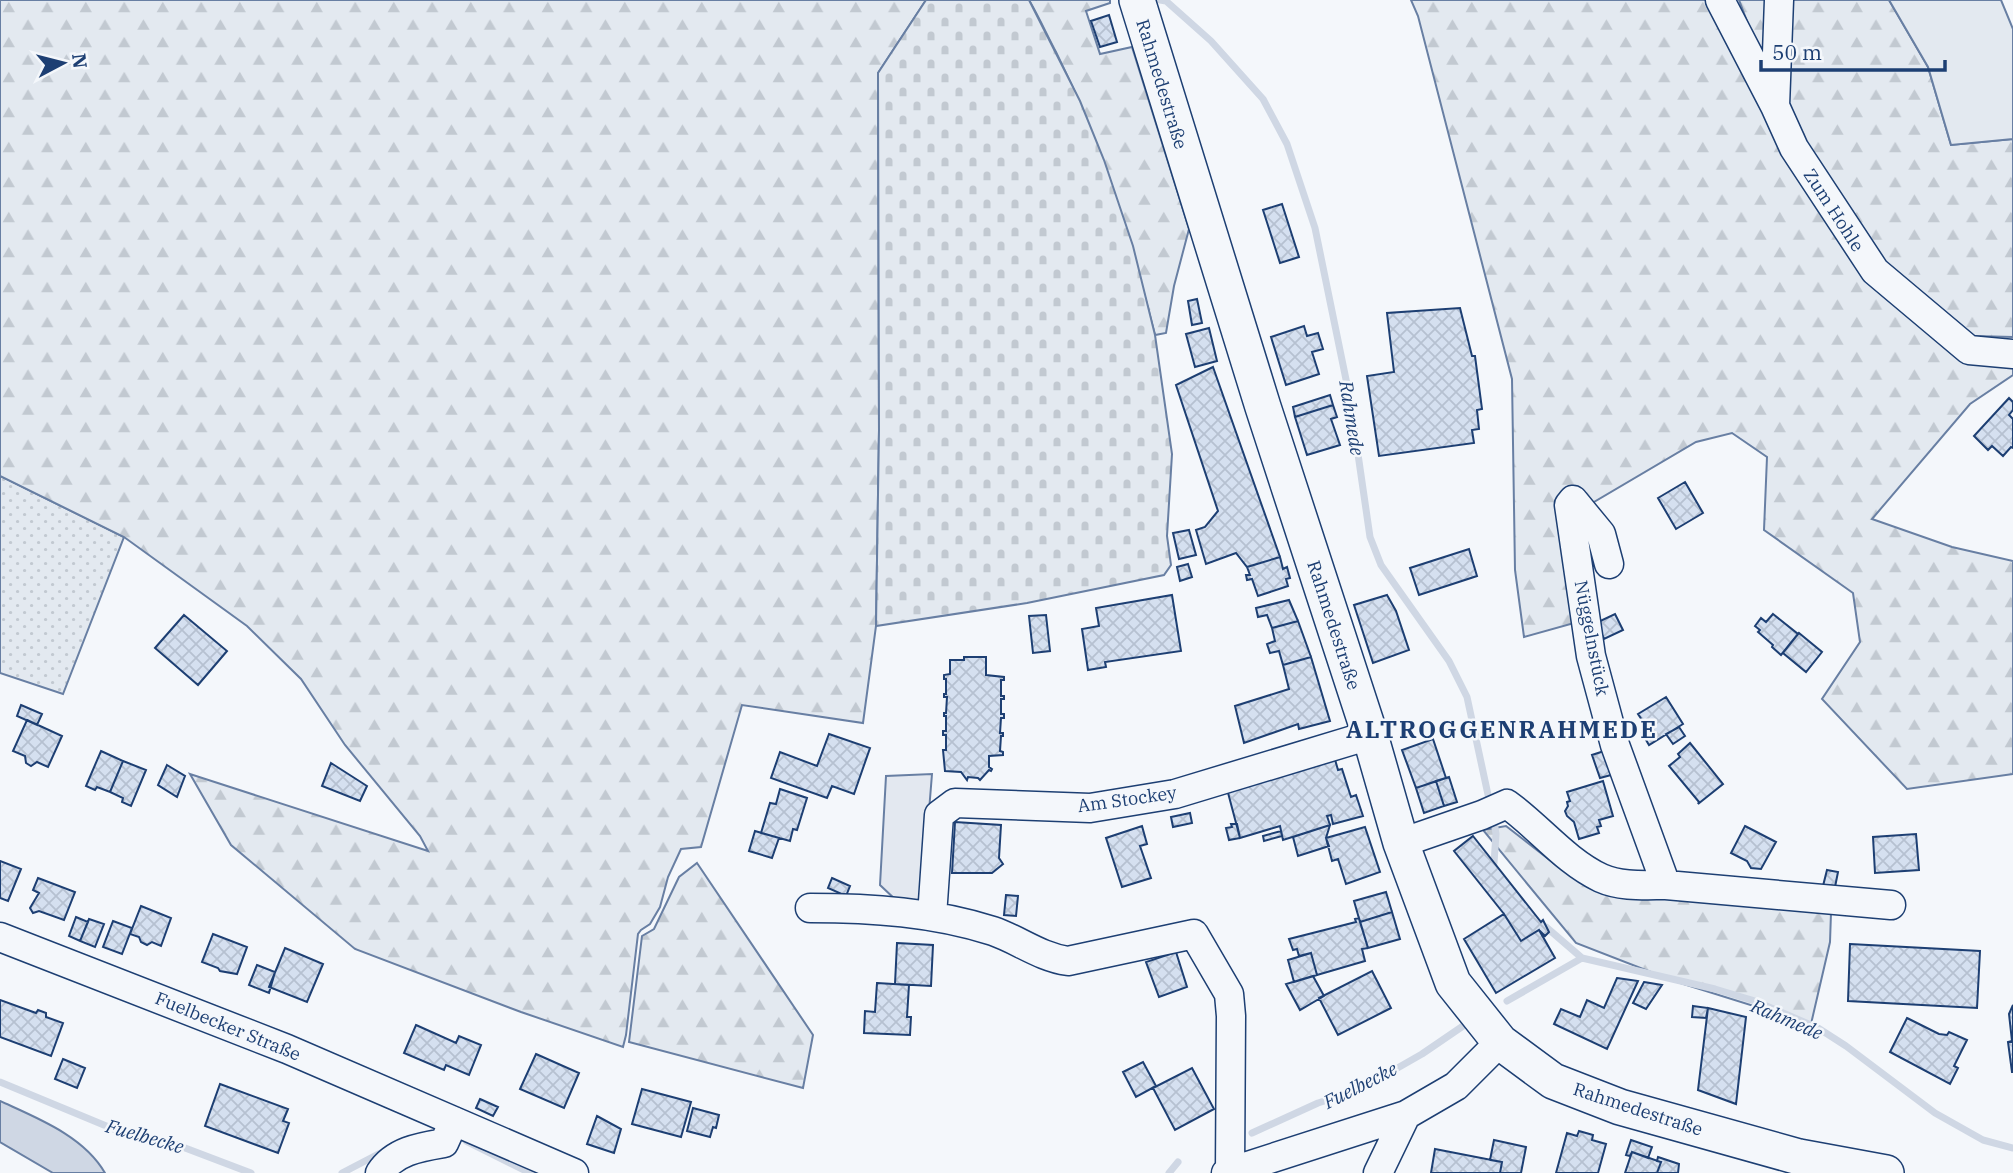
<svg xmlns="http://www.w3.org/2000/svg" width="2013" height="1173" font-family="'IBM Plex Serif',serif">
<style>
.grass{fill:url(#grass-dots);stroke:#687fa3;stroke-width:2}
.forest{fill:url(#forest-firs);stroke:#687fa3;stroke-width:2}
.cemetery{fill:url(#cemetery-stones);stroke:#687fa3;stroke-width:2}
.park{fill:#e3e9f0;stroke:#687fa3;stroke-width:2}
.parking{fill:#e3e8f0;stroke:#687fa3;stroke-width:2}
.water{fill:#cfd7e4;stroke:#687fa3;stroke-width:2}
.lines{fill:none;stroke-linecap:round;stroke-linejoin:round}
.stream{stroke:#cfd7e4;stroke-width:7}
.building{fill:url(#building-cross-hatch);stroke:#1d3f73;stroke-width:2}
.minor-casing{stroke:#1d3f73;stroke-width:31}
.major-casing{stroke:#1d3f73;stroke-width:38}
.minor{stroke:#f4f7fb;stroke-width:28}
.major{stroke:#f4f7fb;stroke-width:35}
.labels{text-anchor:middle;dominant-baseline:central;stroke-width:5;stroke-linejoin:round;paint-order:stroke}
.street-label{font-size:18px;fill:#1d3f73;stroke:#f4f7fb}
.water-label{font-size:19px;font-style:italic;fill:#1d3f73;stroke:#f4f7fb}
.district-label{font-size:24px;font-weight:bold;letter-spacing:2px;fill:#1d3f73;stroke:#f4f7fb}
</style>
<defs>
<pattern id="grass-dots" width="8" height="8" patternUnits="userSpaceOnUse" patternTransform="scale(1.75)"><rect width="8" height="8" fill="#e3e9f0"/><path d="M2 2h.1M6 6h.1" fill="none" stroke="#c2c9d1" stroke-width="1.8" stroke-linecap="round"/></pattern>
<pattern id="forest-firs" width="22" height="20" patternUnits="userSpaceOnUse" patternTransform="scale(1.75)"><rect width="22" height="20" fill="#e3e9f0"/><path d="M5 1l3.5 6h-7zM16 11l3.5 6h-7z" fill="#c2c9d1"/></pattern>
<pattern id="cemetery-stones" width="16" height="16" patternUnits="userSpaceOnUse" patternTransform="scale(1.75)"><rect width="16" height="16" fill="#e3e9f0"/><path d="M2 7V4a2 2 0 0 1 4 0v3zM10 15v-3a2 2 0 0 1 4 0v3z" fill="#c2c9d1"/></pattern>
<pattern id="building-cross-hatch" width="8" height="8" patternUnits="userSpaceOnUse" patternTransform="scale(1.75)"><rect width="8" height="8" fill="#d5e0f0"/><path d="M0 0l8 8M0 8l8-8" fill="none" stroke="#b6c1d1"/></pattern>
</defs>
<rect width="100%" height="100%" fill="#f4f7fb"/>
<path class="grass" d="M0,476L124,537L63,694L0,673Z"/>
<path class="forest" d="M0,0H926L878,73L879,430L876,626L863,723L742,705L701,847L681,849L668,877L660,907L650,924L641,930L638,934L626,1035L623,1047L521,1012L355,949L231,845L190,774L428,851L420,836L345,745L301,679L247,626L124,537L0,476Z
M1029,0H1110V3L1086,11L1100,54L1132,47L1189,229L1174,286L1166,333L1155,335C1129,233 1103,146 1056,52C1047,35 1039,17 1029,0Z
M1411,0H1712L1792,155L1960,356L2013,368V375L1970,404L1872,519L1952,547L2013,561V774L1907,789L1822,699L1860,642L1853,593L1764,530L1767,457L1732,433L1696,442L1589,505L1581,518L1592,618L1524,637L1515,570L1512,379L1418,16Z
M1739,0H1771L1768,77Z
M1789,0H1889L1928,67L1951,145L2013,139V337L1974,336L1879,261L1806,147L1788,107Z
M1506,826L1556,865L1603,887L1831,913L1830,942L1811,1024L1674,981L1576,943L1483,830Z
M697,863L813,1035L803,1088L629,1042L642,936L654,929L679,877Z"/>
<path class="cemetery" d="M926,0H1029L1080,101L1104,160L1133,246L1155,335L1172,454L1167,536L1171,565L1164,575L1027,603L876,626L879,430L878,73Z"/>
<path class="park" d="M1889,0H2001L2013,29V139L1951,145L1928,67Z"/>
<path class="parking" d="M932,774L922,897L916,903L897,901L880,885L886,776Z"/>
<path class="water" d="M0,1101C37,1118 84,1136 105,1173H53L0,1142Z"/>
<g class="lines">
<path class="stream" d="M1160,0L1166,1L1211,41L1263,99L1287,144L1315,228L1350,399L1370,537L1381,565L1449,661L1467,697L1490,804
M1493,815L1496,834L1494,863
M1546,927L1582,958L1715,989L1755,1001L1818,1028L1846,1046L1935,1113L1983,1140L2013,1148
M1507,1001L1582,958
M0,1082L128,1135L172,1143L251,1173
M1252,1133L1318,1103L1359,1090L1422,1054L1463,1026
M466,1141L530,1173
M342,1173L388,1149
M1169,1173L1178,1162"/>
</g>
<path class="building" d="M1109,15L1117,42L1100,47L1091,21Z
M1282,204L1299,257L1280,263L1263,210Z
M1197,299L1202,323L1192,325L1188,301Z
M1460,308L1472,356H1475L1482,409L1477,410L1479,429L1472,430L1474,443L1379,456L1367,376L1394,372L1387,313Z
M1304,326L1307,336L1318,333L1323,349L1312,352L1319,374L1286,385L1271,337Z
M1209,328L1217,361L1195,367L1186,334Z
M1213,367L1280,557L1247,567L1236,553L1206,564L1196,530L1205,527L1218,511L1176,385Z
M1330,395L1333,405L1295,417L1293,407Z
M2009,398L2013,402V410L2009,415L2013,419V448L2011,447L2003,456L1992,446L1988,450L1974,436Z
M1333,405L1337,417L1331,419L1340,445L1307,455L1295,417Z
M1685,482L1703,513L1676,529L1658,498Z
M1189,530L1196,555L1179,559L1173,533Z
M1469,549L1477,576L1419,595L1410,568Z
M1280,557L1283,569L1287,567L1290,578L1286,579L1288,586L1258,596L1252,579L1247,580L1246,575H1250L1247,567Z
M1188,564L1192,577L1180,581L1177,567Z
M1172,595L1181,651L1105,662L1106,667L1088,670L1082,629L1099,626L1096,608Z
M1387,595L1396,611L1409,650L1373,663L1354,605Z
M1289,600L1298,621L1272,628L1267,615L1258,617L1256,608Z
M1615,614L1623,630L1604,639L1596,623Z
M1773,614L1798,634L1781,655L1772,647L1773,645L1758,632L1760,630L1755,626L1761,618L1766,622Z
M184,615L227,651L198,685L155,648Z
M1046,615L1050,651L1033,653L1029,616Z
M1298,621L1311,657L1283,665L1279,651L1270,653L1267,644L1275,641L1272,628Z
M1799,633L1822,652L1806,672L1783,653Z
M964,657H986V675L1004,677V680H1001V696H1004V699H1001V714H1004V718H1001L1000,733H1003V736H1001L1000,751L1003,752V755L989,756V767L992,769L991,771L989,770L980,780L978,778L968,777L967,780L961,772L945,771L943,750H946V735H943V731H946V716H944V713H946L947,697H944V694H946V679H944V675L950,674V660H964Z
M1311,657L1330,721L1299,729L1298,724L1244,743L1235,706L1289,689L1283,665Z
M1666,697L1683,724L1649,745L1642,733L1648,729L1638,714Z
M21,705L42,714L37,725L17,716Z
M27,720L62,736L48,767L37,762L31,766L26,763L25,756L13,751Z
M1679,727L1685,736L1673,744L1666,734Z
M829,734L870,748L854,794L832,786L827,798L771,778L780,752L817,766Z
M1433,739L1446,778L1416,788L1402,750Z
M1690,743L1723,784L1698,804L1699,802L1669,766L1680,757L1678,754Z
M101,751L123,761L110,792L97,787L95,790L86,786Z
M1604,751L1611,775L1600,778L1592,755Z
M1334,756L1338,770L1342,769L1351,797L1356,795L1363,816L1333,824L1331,815L1327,816L1330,825L1283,840L1280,826L1240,838L1227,789Z
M123,761L146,770L131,806L122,802L123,798L110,792Z
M331,763L367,786L360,801L322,786Z
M167,765L185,776L177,797L158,785Z
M1449,777L1457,802L1444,806L1436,781Z
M1436,781L1444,806L1424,813L1416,788Z
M1603,781L1613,816L1599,820L1601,826L1597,827L1599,833L1579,839L1574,822L1567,816L1565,811L1568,806L1567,802L1570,801L1567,792Z
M780,789L807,798L797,830L793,829L790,841L761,833L770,803L776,804Z
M1190,813L1192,823L1173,827L1171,817Z
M955,822L1001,825L999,858L1003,864L992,873H952Z
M1231,824H1237L1240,838L1229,840L1226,828L1232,827Z
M1330,825L1326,838L1329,846L1298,856L1293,837Z
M1142,826L1147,844L1140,846L1151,878L1122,887L1106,838Z
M1745,826L1776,842L1761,869L1751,868L1747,861L1731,853Z
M1365,827L1380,872L1346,884L1338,859L1332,861L1326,838Z
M755,831L779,838L772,858L749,851Z
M1281,831L1282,836L1264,841L1263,836Z
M1916,834L1919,870L1875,873L1873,837Z
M1473,836L1541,922L1543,920L1549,932L1545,936L1539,930L1521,941L1504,914L1454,851Z
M0,861L21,869L8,901L0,898Z
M1827,870L1838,872L1834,892L1822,890Z
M38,878L75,892L64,920L39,911L33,913L30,908L39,893L33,890Z
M832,878L850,886L846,896L828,888Z
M1386,892L1392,912L1360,922L1354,901Z
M1006,895L1018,896L1016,916L1004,915Z
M141,906L171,918L161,946L152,942L147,945L141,942L139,937L130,934Z
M1392,912L1400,939L1368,948L1360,922Z
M1504,914L1521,941L1539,930L1555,958L1496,993L1464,939Z
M76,917L88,922L80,941L69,936Z
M1359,918L1368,948L1362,949L1365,961L1317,975L1311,953L1299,956L1297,949L1293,950L1289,939L1356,922L1355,919Z
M89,919L104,924L95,947L80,941Z
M113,921L132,928L122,954L103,947Z
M213,934L247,947L237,974L220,971L218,968L202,962Z
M897,943L933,945L931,986L895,984Z
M1850,944L1980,951L1977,1008L1848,1001Z
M285,948L323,964L307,1002L269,987Z
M1176,952L1187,987L1159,997L1146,962Z
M1311,953L1317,975L1294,982L1288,960Z
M257,965L275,972L269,993L249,985Z
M1372,971L1391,1008L1338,1035L1319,998Z
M1313,976L1324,996L1300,1010L1286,984Z
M1617,978L1638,981L1607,1049L1554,1024L1561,1009L1580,1017L1587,1000L1604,1008Z
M1644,982L1662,985L1646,1009L1633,1003Z
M877,983L909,985L907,1017H911L910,1035L864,1033L865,1011L875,1012Z
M0,1000L36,1013L38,1010L46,1013V1017L63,1023L51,1056L0,1037Z
M2013,1005V1072H2012L2008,1042L2012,1041L2009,1014Z
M1693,1006L1708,1008L1706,1018L1692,1017Z
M1708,1008L1746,1017L1736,1104L1698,1090Z
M1907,1018L1939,1034L1947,1035L1949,1032L1967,1040L1954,1066L1958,1068L1950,1084L1890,1052Z
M416,1025L456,1043L459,1036L481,1045L469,1075L446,1065L444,1070L404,1053Z
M536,1054L579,1073L564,1108L520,1089Z
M63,1059L85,1068L77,1088L55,1079Z
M1143,1062L1156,1086L1136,1097L1123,1072Z
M1192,1068L1214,1109L1175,1130L1153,1088Z
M220,1084L288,1109L283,1121L289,1123L278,1153L205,1126Z
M642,1089L691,1102L681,1137L632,1124Z
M480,1099L498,1107L493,1116L476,1108Z
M693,1108L719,1115L716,1128L713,1127L710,1137L687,1131Z
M597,1116L621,1129L614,1153L587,1144Z
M1579,1131L1593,1135L1592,1140L1606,1144L1598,1173H1556L1567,1133L1577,1136Z
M1494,1140L1526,1147L1521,1173H1500L1502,1162L1490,1160Z
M1631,1140L1652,1147L1648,1158L1632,1152L1630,1156L1626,1155Z
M1435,1149L1502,1162L1500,1173H1431Z
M1632,1152L1661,1162L1657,1173H1625Z
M1658,1157L1679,1164L1678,1173H1657L1661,1162L1657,1161Z"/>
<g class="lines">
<g class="minor-casing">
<path id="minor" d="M1720,0L1775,106L1794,148L1875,271L1969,350L2013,354
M1775,106L1779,0
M1401,843L1482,815L1507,804C1539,827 1565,861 1601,878C1621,887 1645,885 1666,885L1615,745L1591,656L1569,505L1573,500L1601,534L1609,564
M1666,885L1891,905
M810,908C871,908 934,912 993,931C1019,940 1040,957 1068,961L1194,934L1229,994L1231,1016L1230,1172
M932,916L939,815L955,803L1090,808L1175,794L1370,735
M0,937L287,1049L574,1173
M380,1173C394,1151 420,1147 444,1143L454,1121
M1226,1173L1406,1115L1456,1086L1500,1042
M1378,1173L1406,1115"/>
</g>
<g class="major-casing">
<path id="major" d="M1137,0L1263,407L1370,735L1401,843L1453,983L1500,1042L1553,1081L1620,1107L1799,1157L1886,1173"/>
</g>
<use href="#minor" class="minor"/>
<use href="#major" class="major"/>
</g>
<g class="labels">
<g class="street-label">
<text transform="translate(1162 84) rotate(73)">Rahmedestraße</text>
<text transform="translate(1834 210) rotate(57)">Zum Hohle</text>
<text transform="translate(1334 625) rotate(72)">Rahmedestraße</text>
<text transform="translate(1592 638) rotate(79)">Nüggelnstück</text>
<text transform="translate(1127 799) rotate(-8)">Am Stockey</text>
<text transform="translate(228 1026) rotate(22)">Fuelbecker Straße</text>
<text transform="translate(1638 1109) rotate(18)">Rahmedestraße</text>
</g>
<g class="water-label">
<text transform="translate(1352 418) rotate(81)">Rahmede</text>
<text transform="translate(1787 1019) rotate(23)">Rahmede</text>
<text transform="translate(1360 1085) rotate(-27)">Fuelbecke</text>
<text transform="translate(145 1136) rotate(16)">Fuelbecke</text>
</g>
<g class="district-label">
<text x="1502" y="729">ALTROGGENRAHMEDE</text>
</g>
</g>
<g transform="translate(63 63) rotate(83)" stroke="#f4f7fb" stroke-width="5" paint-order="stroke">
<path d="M0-5L12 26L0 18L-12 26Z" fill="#1d3f73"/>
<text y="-10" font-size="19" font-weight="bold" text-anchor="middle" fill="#1d3f73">N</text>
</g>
<path d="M1761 60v10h184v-10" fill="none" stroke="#1d3f73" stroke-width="3.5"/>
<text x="1772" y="60" font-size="21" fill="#1d3f73" stroke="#f4f7fb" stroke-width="5" paint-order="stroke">50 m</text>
</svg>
